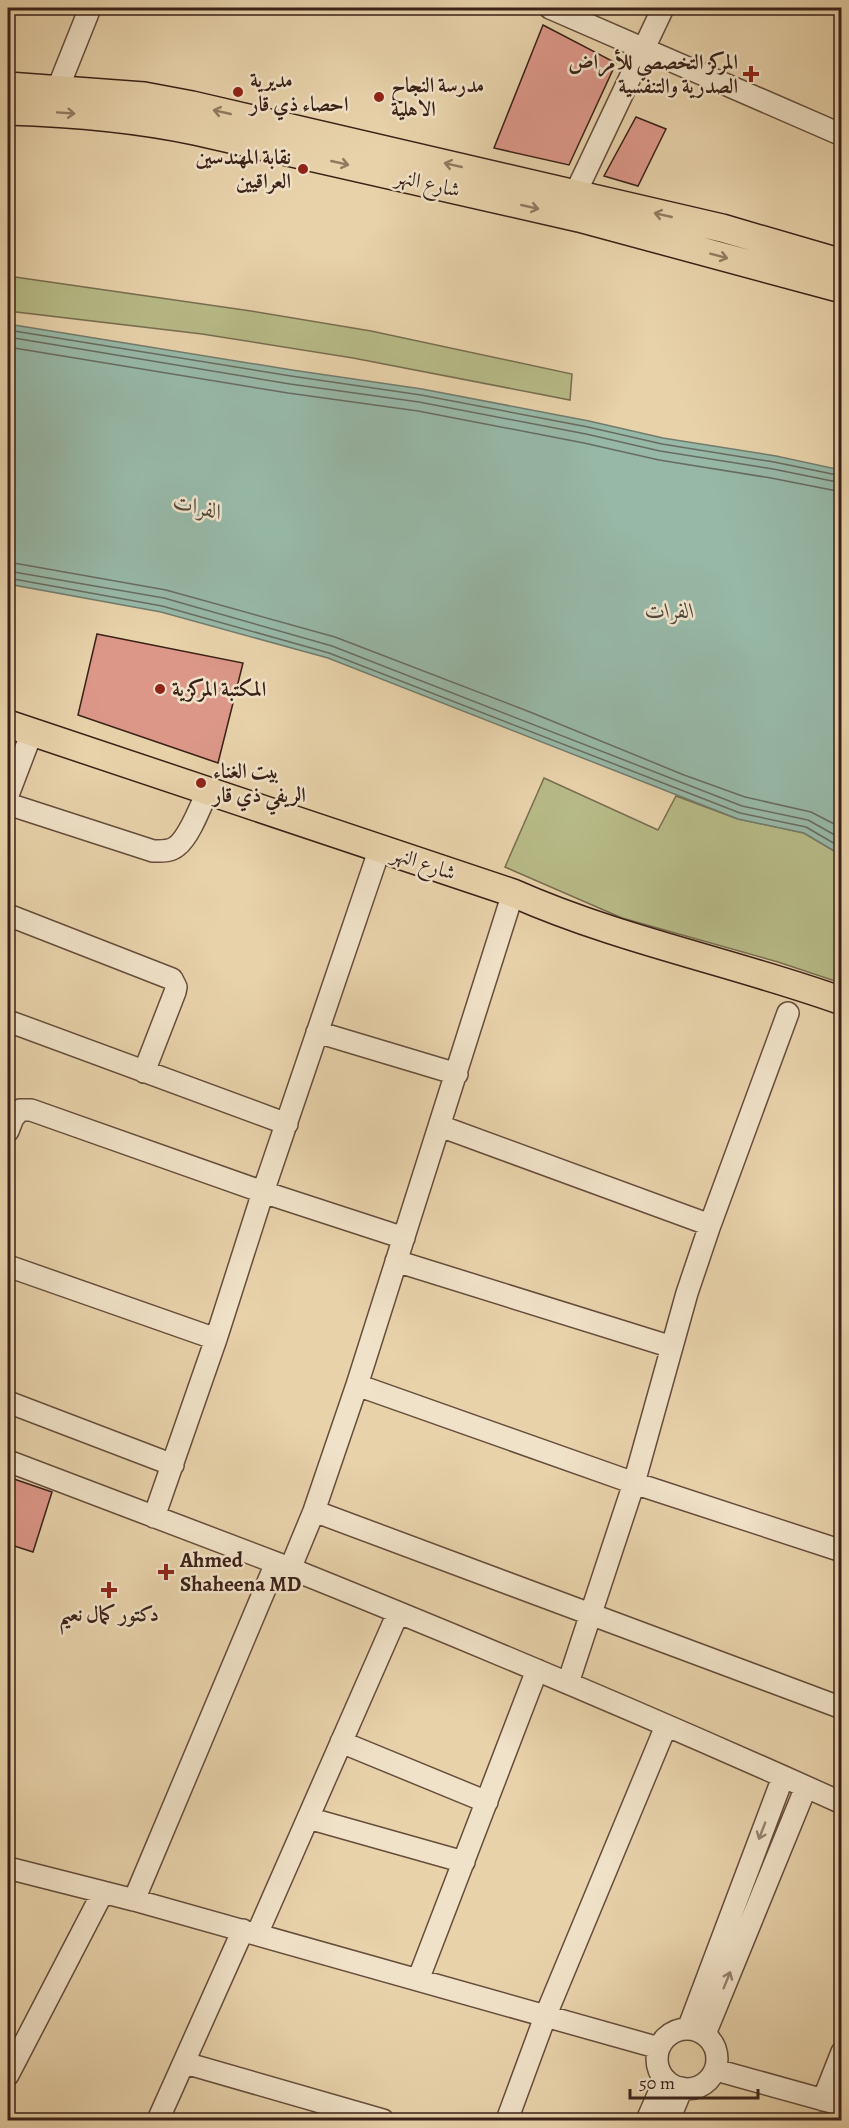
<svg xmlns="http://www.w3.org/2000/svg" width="849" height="2128" font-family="Alegreya,Amiri,serif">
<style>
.green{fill:#b7bb87;stroke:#786e50;stroke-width:1.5}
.water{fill:#97b8a7;stroke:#717c6e;stroke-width:1.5}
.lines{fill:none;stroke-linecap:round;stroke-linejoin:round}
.shore{stroke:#686c60;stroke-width:1.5}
.building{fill:#dc9789;stroke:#392118;stroke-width:1.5}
.minor-casing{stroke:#654d3c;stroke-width:24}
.major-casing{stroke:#392118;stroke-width:30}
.minor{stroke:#f0e2c8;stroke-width:21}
.major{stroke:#e8d2aa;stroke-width:27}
.oneway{stroke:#907a61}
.oneway2{stroke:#948270}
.poi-dot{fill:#8f2418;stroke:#f0e2c8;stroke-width:2}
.labels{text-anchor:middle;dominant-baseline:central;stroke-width:5;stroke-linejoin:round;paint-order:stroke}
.poi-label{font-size:21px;font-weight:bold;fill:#392118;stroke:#f0e2c8;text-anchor:start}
.street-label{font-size:21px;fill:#392118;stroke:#f0e2c8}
.water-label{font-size:22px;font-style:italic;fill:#50473c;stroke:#f0e2c8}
</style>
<rect width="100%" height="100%" fill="#e8d2aa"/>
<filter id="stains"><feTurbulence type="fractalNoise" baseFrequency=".00333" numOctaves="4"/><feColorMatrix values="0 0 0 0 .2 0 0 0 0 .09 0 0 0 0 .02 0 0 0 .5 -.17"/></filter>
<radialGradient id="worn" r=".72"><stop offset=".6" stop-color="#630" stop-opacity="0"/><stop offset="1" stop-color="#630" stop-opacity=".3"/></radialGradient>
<path class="green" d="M8,276L251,311L371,331L572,374L570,400L353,358L202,334L8,311Z
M544,778L658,830L676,796L738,819L804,833L841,855V983L778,962L622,918L505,867Z"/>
<path class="water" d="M8,324L292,370L422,389L589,421L663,438L776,456L841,470V855L804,833L738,819L328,658L161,612L8,584Z"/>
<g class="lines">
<path class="shore" d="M8,330L291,376L421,395L588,427L662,444L774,462L842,476
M8,337L290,384L419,402L586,434L660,451L773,469L842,483
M8,347L288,393L418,411L584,443L659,460L771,478L842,492
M8,562L166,590L335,637L530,712L684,775L745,797L811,812L842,828
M8,571L164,598L332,646L742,806L808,820L842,839
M8,578L162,606L329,653L740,813L806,827L842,848"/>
</g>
<path class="building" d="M543,25L616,63L569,165L494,148Z
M636,117L666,129L638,186L604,176Z
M97,634L243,663L218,763L78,715Z
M8,1477L52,1492L33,1552L8,1544Z"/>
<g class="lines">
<g class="minor-casing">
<path id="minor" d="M550,8L842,135
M58,88L90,8
M575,194L663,8
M8,795L32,732
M8,804L153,851C161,851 170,852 177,846C190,836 201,805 208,790
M8,915L172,979L176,987L175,992L144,1072
M8,1021L287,1124
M317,1032L457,1074
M440,1126L710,1225
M8,1131L13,1118L20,1110H31L263,1192L404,1238
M396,1261L672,1347
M8,1266L216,1339
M357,1385L634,1483L842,1551
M8,1402L173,1465
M8,1461C98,1496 189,1529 279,1564C468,1640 656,1719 842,1803
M314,1511L842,1708
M154,1517L216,1339L263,1192L380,848
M290,1569L314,1511L357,1385L513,893
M568,1683L634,1483L687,1293L710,1225L788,1013
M341,1742L487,1802
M308,1818L464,1862
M8,1868L134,1900L659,2048
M134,1900L276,1563
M257,1934L398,1613
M418,1980L537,1670
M688,2029L783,1777
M657 2059a30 30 0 1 1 60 0a30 30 0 1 1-60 0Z
M705,2034L806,1787
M185,2063L383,2120
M716,2070L842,2105
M8,2075L103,1892
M823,2100L842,2052
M158,2120L243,1930
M507,2120L545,2017L666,1726
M647,2120L665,2079
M669,2120L682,2088"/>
</g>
<g class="major-casing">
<path id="major" d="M8,86L144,96L192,105L722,228L842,263
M8,111C71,113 133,118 195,131L579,218L842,289
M8,724L513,893C619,940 733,962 842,1001"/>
</g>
<use href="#minor" class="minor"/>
<use href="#major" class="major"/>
</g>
<defs><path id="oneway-shaft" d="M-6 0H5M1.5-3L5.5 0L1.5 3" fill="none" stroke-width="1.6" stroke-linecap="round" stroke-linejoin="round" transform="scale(1.5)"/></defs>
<g class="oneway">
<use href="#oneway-shaft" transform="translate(222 112) rotate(-167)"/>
<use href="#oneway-shaft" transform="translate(66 113) rotate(4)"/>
<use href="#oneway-shaft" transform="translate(340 163) rotate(13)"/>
<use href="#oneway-shaft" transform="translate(453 165) rotate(-167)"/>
<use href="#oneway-shaft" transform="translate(530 207) rotate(13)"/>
<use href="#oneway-shaft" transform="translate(663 215) rotate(-167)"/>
<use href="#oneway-shaft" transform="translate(719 256) rotate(15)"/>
</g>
<g class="oneway2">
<use href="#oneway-shaft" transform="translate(762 1831) rotate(111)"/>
<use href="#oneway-shaft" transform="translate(727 1980) rotate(-68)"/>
</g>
<g class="poi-dot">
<path d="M748 65h6v6h6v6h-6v6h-6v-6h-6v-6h6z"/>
<circle cx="238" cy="92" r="6"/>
<circle cx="379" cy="97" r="6"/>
<circle cx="303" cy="169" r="6"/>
<circle cx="160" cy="689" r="6"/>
<circle cx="201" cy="783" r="6"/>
<path d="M163 1563h6v6h6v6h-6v6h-6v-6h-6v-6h6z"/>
<path d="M106 1581h6v6h6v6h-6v6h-6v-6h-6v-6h6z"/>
</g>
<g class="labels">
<g class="poi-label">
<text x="738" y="62" text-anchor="end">المركز التخصصي للأمراض<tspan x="738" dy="24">الصدرية والتنفسية</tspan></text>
<text x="250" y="80">مديرية<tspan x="250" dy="24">احصاء ذي قار</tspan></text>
<text x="391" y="85">مدرسة النجاح<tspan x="391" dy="24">الاهلية</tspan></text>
<text x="291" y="157" text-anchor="end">نقابة المهندسين<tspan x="291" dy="24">العراقيين</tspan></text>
<text x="172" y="689">المكتبة المركزية</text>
<text x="213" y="771">بيت الغناء<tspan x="213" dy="24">الريفي ذي قار</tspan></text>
<text x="180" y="1560">Ahmed<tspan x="180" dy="24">Shaheena MD</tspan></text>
<text x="109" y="1614" text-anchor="middle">دكتور كمال نعيم</text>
</g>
<g class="street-label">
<text transform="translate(428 183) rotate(13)">شارع النهر</text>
<text transform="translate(424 863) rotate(19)">شارع النهر</text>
</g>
<g class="water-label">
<text transform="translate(198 507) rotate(14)">الفرات</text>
<text x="670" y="611">الفرات</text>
</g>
</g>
<rect width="849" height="2128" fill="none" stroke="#e8d2aa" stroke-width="30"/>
<rect x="9" y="9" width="831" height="2110" fill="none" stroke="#392118" stroke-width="3"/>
<rect x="15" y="15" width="819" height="2098" fill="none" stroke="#392118" stroke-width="1.5"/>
<path d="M630 2089v9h128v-9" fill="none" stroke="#392118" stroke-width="3"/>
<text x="639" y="2089" font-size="18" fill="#392118" stroke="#f0e2c8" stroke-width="4.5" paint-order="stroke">50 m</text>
<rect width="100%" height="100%" filter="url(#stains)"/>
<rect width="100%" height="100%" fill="url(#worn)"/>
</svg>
